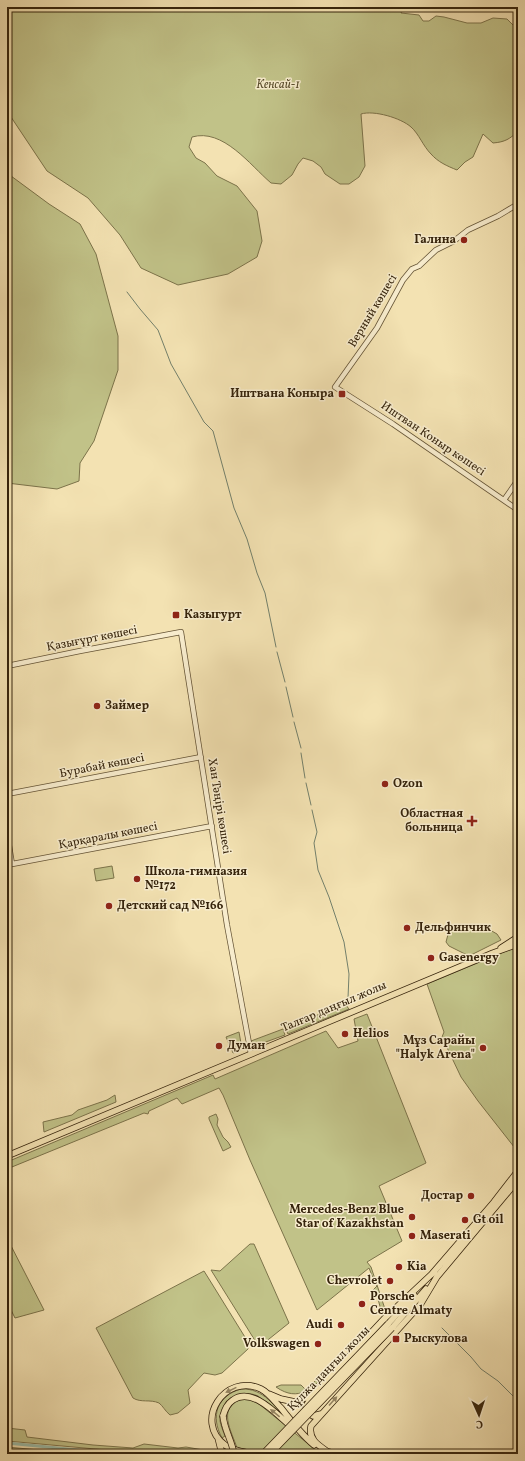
<svg xmlns="http://www.w3.org/2000/svg" width="525" height="1461" font-family="Vollkorn,serif">
<style>
.green{fill:#c1c288;stroke:#7c734a}
.lines{fill:none;stroke-linecap:round;stroke-linejoin:round}
.stream{stroke:#73806b;stroke-width:1}
.canal{stroke:#9bbeaa;stroke-width:3}
.tertiary-casing{stroke:#655436;stroke-width:6}
.primary-casing{stroke:#36240c;stroke-width:7}
.tertiary{stroke:#f7eccd;stroke-width:4.5}
.primary{stroke:#f3e2b2;stroke-width:5.5}
.primary-bridge-casing{stroke:#36240c;stroke-width:7;stroke-linecap:butt}
.primary-bridge{stroke:#f3e2b2;stroke-width:5.5}
.oneway{fill:#94835f}
.poi-dot{fill:#8f2418;stroke:#f7eccd;stroke-width:1.5}
.labels{text-anchor:middle;dominant-baseline:central;stroke-width:3;stroke-linejoin:round;paint-order:stroke}
.park-label{font-size:12px;font-style:italic;fill:#594c2b;stroke:#f7eccd}
.poi-label{font-size:12px;font-weight:bold;fill:#36240c;stroke:#f7eccd;text-anchor:start}
.street-label{font-size:12px;fill:#36240c;stroke:#f7eccd}
</style>
<rect width="100%" height="100%" fill="#f3e2b2"/>
<filter id="stains"><feTurbulence type="fractalNoise" baseFrequency=".005" numOctaves="4"/><feColorMatrix values="0 0 0 0 .2 0 0 0 0 .09 0 0 0 0 .02 0 0 0 .5 -.17"/></filter>
<radialGradient id="worn" r=".72"><stop offset=".6" stop-color="#630" stop-opacity="0"/><stop offset="1" stop-color="#630" stop-opacity=".3"/></radialGradient>
<path class="green" d="M7,7H202L204,10L210,7H371L391,10L403,8L401,13L419,15L423,21H429L436,16L444,17L467,23H481L493,18L507,19L516,28L518,34V131C510,139 505,142 493,143L483,134L473,157L465,162L457,170C447,166 438,162 431,154C423,146 419,134 411,127C401,118 374,110 361,114L365,166L359,177L349,184H340L325,174L321,167L313,161L303,158L298,164L292,175L281,184L271,183C250,165 223,128 192,137L189,147L196,158L205,163L217,176L237,186L257,211L262,241L257,257L228,274L178,285L141,268L120,235L88,198L47,171L7,111Z
M7,173L49,204L80,224L96,254L118,336V370L94,441L80,463L79,481L57,489L7,483Z
M112,866L114,878L96,881L94,869Z
M483,926L497,934L501,940L469,956L449,946L446,942L450,927L459,930Z
M518,946V1152L478,1101L461,1077L442,1037L444,1032L427,984Z
M345,1004L349,1009L288,1034L285,1028Z
M367,1014L426,1163L379,1186L402,1241L367,1262L371,1267L385,1309L381,1310L378,1299L379,1296L374,1292L372,1293L371,1292L377,1286L371,1279L373,1278L369,1268L317,1310L250,1160L223,1095L219,1088L182,1104L177,1098L149,1111L148,1114L144,1113L7,1169V1162L213,1075L215,1079L326,1031L338,1048L358,1041L354,1019Z
M283,1029L285,1035L252,1047L251,1041Z
M239,1032L242,1049L233,1053L226,1037Z
M115,1095L116,1102L44,1132L43,1122L72,1115L78,1110L107,1100Z
M216,1114L218,1119L217,1125L223,1137L228,1142L231,1147L223,1151L209,1119V1117Z
M7,1238L44,1310L15,1318L7,1302Z
M250,1244H254L289,1323L259,1347L211,1270L220,1271Z
M204,1271L248,1342V1349L222,1373L215,1375L204,1373L188,1390L190,1403L178,1413L170,1415C165,1411 163,1406 159,1403C150,1399 141,1403 133,1398L96,1328Z
M326,1370L329,1371C313,1388 299,1403 276,1387L281,1385H301L306,1390Z
M241,1389C264,1388 275,1407 289,1422L258,1396C240,1388 219,1400 220,1421C221,1426 223,1431 225,1436L222,1438C210,1416 217,1396 241,1389Z
M242,1399H249L259,1404L317,1451L323,1454H274L237,1448C232,1432 216,1407 242,1399Z
M7,1428L25,1430L27,1437L93,1445L133,1448L144,1444L178,1448L186,1447L215,1452L216,1454H151L7,1441Z
M7,1447L49,1451L51,1454H7Z"/>
<g class="lines">
<path class="stream" d="M127,292L140,309L158,330L171,364L204,422L213,431L234,508L247,539L257,573L265,593L276,647
M277,652L285,682
M286,687L293,717
M294,722L301,748
M301,753L305,778
M306,783L311,805
M312,810L317,832L314,843L318,870L329,897L344,942L349,974L348,998L350,1004
M442,1328L471,1357L481,1369L498,1381L518,1401"/>
<path class="canal" d="M7,1443L119,1454"/>
<g class="tertiary-casing">
<path id="tertiary" d="M518,204L498,216L468,230L454,241L436,250L419,266L412,269L403,280L377,328L335,387L393,424L518,510
M504,500L518,480
M7,666L80,651L181,632L227,925L251,1054
M7,794L201,757
M7,833L12,864
M7,865L212,826"/>
</g>
<g class="primary-casing">
<path id="primary" d="M501,948L518,937
M7,1156L493,953L518,944
M431,1275L494,1202L518,1171
M436,1278L518,1180
M388,1324L414,1295
M392,1328L426,1289
M269,1394L281,1399L295,1402L313,1395L385,1318L433,1273
M312,1397L306,1406L307,1412L313,1416L321,1414
M223,1416C225,1409 227,1404 233,1400C253,1386 278,1416 293,1428
M218,1438L222,1454
M325,1451L336,1454
M328,1452C318,1445 308,1439 311,1426L420,1305L438,1275
M254,1454C244,1452 233,1451 225,1445C193,1421 225,1372 261,1389C269,1393 275,1402 281,1408C291,1421 301,1434 314,1445"/>
</g>
<use href="#tertiary" class="tertiary"/>
<use href="#primary" class="primary"/>
<g class="primary-bridge-casing">
<path id="primary-bridge" d="M223,1416C224,1429 232,1441 234,1454
M263,1454L388,1324
M270,1454L392,1328"/>
</g>
<use href="#primary-bridge" class="primary-bridge"/>
</g>
<defs><path id="oneway-solid" d="M-6-.8H1V-3.2L6.5 0L1 3.2V.8H-6Z"/></defs>
<g class="oneway">
<use href="#oneway-solid" transform="translate(231 1390) rotate(154)"/>
<use href="#oneway-solid" transform="translate(333 1401) rotate(-48)"/>
<use href="#oneway-solid" transform="translate(275 1413) rotate(-141)"/>
</g>
<g class="poi-dot">
<circle cx="464" cy="240" r="4"/>
<rect x="338" y="390" width="8" height="8" rx="2"/>
<rect x="172" y="611" width="8" height="8" rx="2"/>
<circle cx="97" cy="706" r="4"/>
<circle cx="385" cy="784" r="4"/>
<path d="M470 815h4v4h4v4h-4v4h-4v-4h-4v-4h4z"/>
<circle cx="137" cy="879" r="4"/>
<circle cx="109" cy="906" r="4"/>
<circle cx="407" cy="928" r="4"/>
<circle cx="431" cy="958" r="4"/>
<circle cx="345" cy="1034" r="4"/>
<circle cx="219" cy="1046" r="4"/>
<circle cx="483" cy="1048" r="4"/>
<circle cx="471" cy="1196" r="4"/>
<circle cx="412" cy="1217" r="4"/>
<circle cx="465" cy="1220" r="4"/>
<circle cx="412" cy="1236" r="4"/>
<circle cx="399" cy="1267" r="4"/>
<circle cx="390" cy="1281" r="4"/>
<circle cx="362" cy="1304" r="4"/>
<circle cx="341" cy="1325" r="4"/>
<rect x="392" y="1335" width="8" height="8" rx="2"/>
<circle cx="318" cy="1344" r="4"/>
</g>
<g class="labels">
<g class="park-label">
<text x="278" y="85">Кенсай-1</text>
</g>
<g class="poi-label">
<text x="456" y="240" text-anchor="end">Галина</text>
<text x="334" y="394" text-anchor="end">Иштвана Коныра</text>
<text x="184" y="615">Казыгурт</text>
<text x="105" y="706">Займер</text>
<text x="393" y="784">Ozon</text>
<text x="463" y="814" text-anchor="end">Областная<tspan x="463" dy="14">больница</tspan></text>
<text x="145" y="872">Школа-гимназия<tspan x="145" dy="14">№172</tspan></text>
<text x="117" y="906">Детский сад №166</text>
<text x="415" y="928">Дельфинчик</text>
<text x="439" y="958">Gasenergy</text>
<text x="353" y="1034">Helios</text>
<text x="475" y="1041" text-anchor="end">Мұз Сарайы<tspan x="475" dy="14">"Halyk Arena"</tspan></text>
<text x="227" y="1046">Думан</text>
<text x="463" y="1196" text-anchor="end">Достар</text>
<text x="404" y="1210" text-anchor="end">Mercedes-Benz Blue<tspan x="404" dy="14">Star of Kazakhstan</tspan></text>
<text x="473" y="1220">Gt oil</text>
<text x="420" y="1236">Maserati</text>
<text x="407" y="1267">Kia</text>
<text x="382" y="1281" text-anchor="end">Chevrolet</text>
<text x="370" y="1297">Porsche<tspan x="370" dy="14">Centre Almaty</tspan></text>
<text x="333" y="1325" text-anchor="end">Audi</text>
<text x="404" y="1339">Рыскулова</text>
<text x="310" y="1344" text-anchor="end">Volkswagen</text>
</g>
<g class="street-label">
<text transform="translate(373 311) rotate(-59)">Верный көшесі</text>
<text transform="translate(433 439) rotate(34)">Иштван Коныр көшесі</text>
<text transform="translate(92 639) rotate(-11)">Қазығұрт көшесі</text>
<text transform="translate(102 766) rotate(-11)">Бурабай көшесі</text>
<text transform="translate(219 806) rotate(81)">Хан Тәңірі көшесі</text>
<text transform="translate(108 836) rotate(-11)">Қарқаралы көшесі</text>
<text transform="translate(334 1007) rotate(-23)">Талғар даңғыл жолы</text>
<text transform="translate(329 1369) rotate(-46)">Құлжа даңғыл жолы</text>
</g>
</g>
<rect width="525" height="1461" fill="none" stroke="#f3e2b2" stroke-width="24"/>
<rect x="8" y="8" width="509" height="1445" fill="none" stroke="#36240c" stroke-width="2"/>
<rect x="12" y="12" width="501" height="1437" fill="none" stroke="#36240c"/>
<g transform="translate(479 1415) rotate(177)" stroke="#f7eccd" stroke-width="3" paint-order="stroke">
<path d="M0-3L7 15L0 10L-7 15Z" fill="#36240c"/>
<text y="-6" font-size="11" font-weight="bold" text-anchor="middle" fill="#36240c">С</text>
</g>
<rect width="100%" height="100%" filter="url(#stains)"/>
<rect width="100%" height="100%" fill="url(#worn)"/>
</svg>
